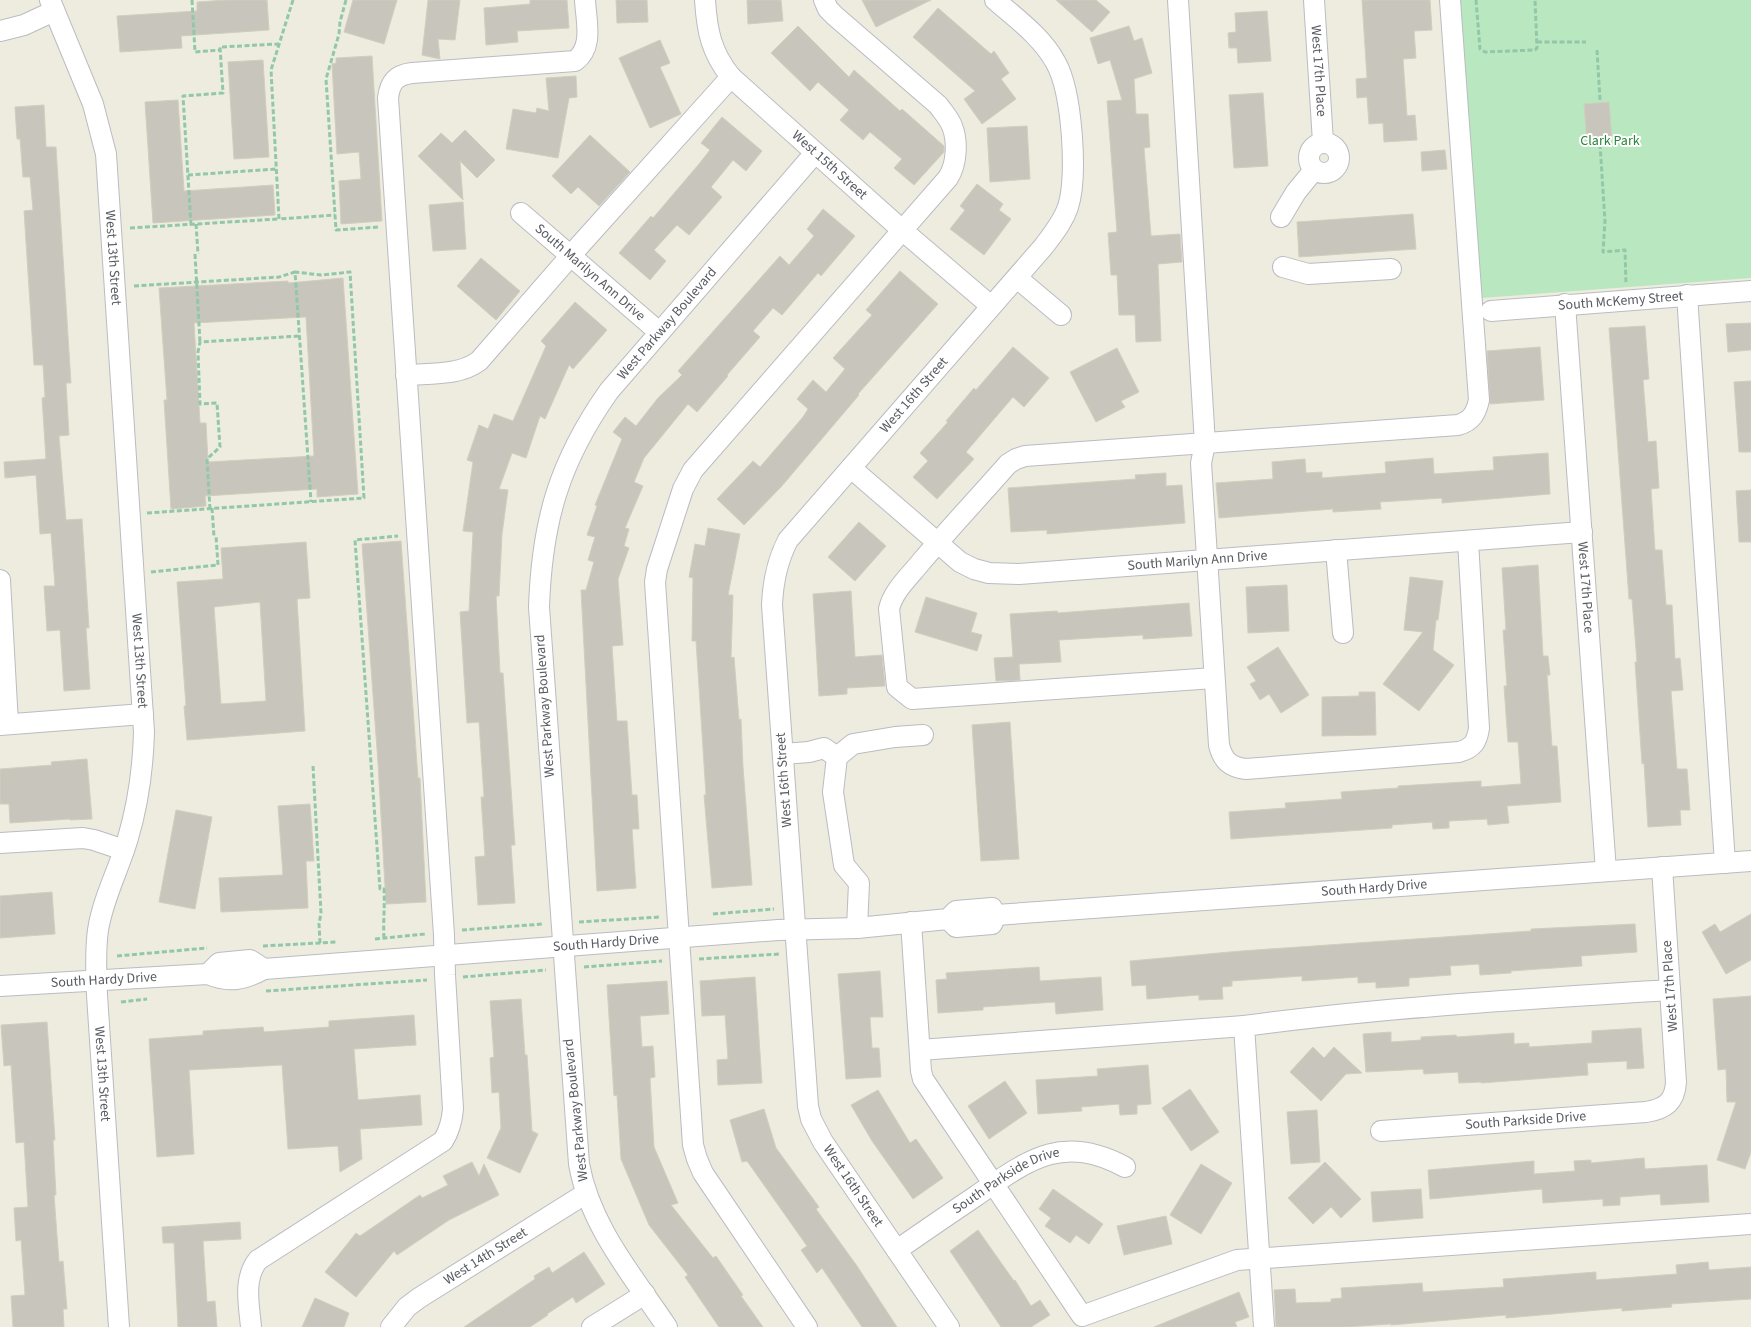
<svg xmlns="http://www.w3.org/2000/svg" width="1751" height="1327" font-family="'Source Sans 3',sans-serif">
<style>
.green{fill:#b9e7bf}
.building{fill:#c8c5bc;stroke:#d2cebd;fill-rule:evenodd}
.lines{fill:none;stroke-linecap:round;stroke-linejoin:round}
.minor-casing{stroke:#babcc2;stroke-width:22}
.path{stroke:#92c8a9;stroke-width:3;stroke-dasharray:5 2.5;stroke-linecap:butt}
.minor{stroke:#fff;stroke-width:20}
.labels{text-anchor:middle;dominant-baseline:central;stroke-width:4;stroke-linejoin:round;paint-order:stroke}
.street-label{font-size:14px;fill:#585b61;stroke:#fff}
.park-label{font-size:14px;fill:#2e843f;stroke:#fff}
</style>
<rect width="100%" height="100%" fill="#edecdf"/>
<path class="green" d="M1458,0H1751V278L1481,298Z"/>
<path class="building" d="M226,0H267L269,30L181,36L182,48L120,52L117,16L197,11V2Z
M353,0H397L384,44L344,32Z
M428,0H460L455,40L438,39L440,59L422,55Z
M530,0H567L569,28L517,31L518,42L486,45L484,8L530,4Z
M616,0H647L648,22L617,23Z
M747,0H781L783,21L748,24Z
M862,0H931L876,27Z
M1056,0H1096L1110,12L1092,32Z
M1362,0H1430L1432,30L1414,31L1416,58L1403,59L1407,116L1415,115L1417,140L1384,142L1383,123L1369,124L1367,97L1357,98L1356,79L1367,78Z
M938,8L991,54L994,51L1009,73L1001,79L1016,99L982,124L964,99L975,91L913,37Z
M1267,11L1271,61L1238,63L1237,48H1229L1228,33L1236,32L1235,13Z
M798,26L849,77L854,70L900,111L902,109L944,146V152L914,185L894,168L902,159L870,132L863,140L840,120L849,110L818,82L810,91L771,53Z
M1129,26L1134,41L1142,38L1152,73L1134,79L1136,114H1148L1150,147L1144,148L1151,236L1180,234L1182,262L1158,264L1161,341L1136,342L1135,315H1119L1117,275H1111L1108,233L1117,232L1107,101L1122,100L1110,60L1098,64L1090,38Z
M660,40L670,63L660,67L681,114L650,128L619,58Z
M372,56L382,221L341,224L339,181L361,179L359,152L337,154L332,64L336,63V58Z
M263,60L269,157L234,159L228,62Z
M576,76L577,97L569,98L558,158L506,149L513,109L536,113L537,108L549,111L546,78Z
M1263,93L1268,166L1234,168L1229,95Z
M178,100L184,191L273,185L275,215L153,223L145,102Z
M1609,102L1612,140L1587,143L1584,104Z
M44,105L46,147H56L71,383H66L69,435L59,436L66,520L82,519L89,628H86L90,689L64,691L60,630L47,631L44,586H55L51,533L40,534L36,475L5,478L4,462L46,459L42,398L45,397L43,365H34L24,211L33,210L30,177H23L20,139H17L15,107Z
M722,117L762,151L746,171L733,160L711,187L722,197L689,235L677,225L654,250L666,261L650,280L619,253L651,216L653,218L699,164L710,150L701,143Z
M1027,126L1030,179L990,182L987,128Z
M465,130L495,160L477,178L460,161L463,200L418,156L441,133L452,143Z
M590,135L630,172L599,206L578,187L571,194L552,176Z
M1445,150L1447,169L1422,171L1421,152Z
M977,184L1003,204L999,210L1011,219L984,255L950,229L965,210L960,206Z
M463,202L466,249L433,251L429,205Z
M823,209L855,236L821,276L818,273L782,315L773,308L753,331L760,337L727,375L728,376L697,412L688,404L644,458L634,482L643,486L625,528L629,529L624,546L629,548L618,579L623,645L612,646L617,721H627L632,795H637L639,829H632L636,888L597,891L581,590H586L594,562L588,560L595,537L587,535L597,506L595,505L622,439L613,432L625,417L636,426L658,398L682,375L678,371L780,256L789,265L814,236L807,229Z
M1413,214L1416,249L1299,257L1297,222Z
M481,258L520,291L496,320L457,286Z
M900,271L938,304L858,394L859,395L781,487L744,525L717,499L753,461L760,467L803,417L808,409L797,399L813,380L826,392L845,369L833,358L872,315L866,310Z
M343,278L358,494L317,497V489L205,496L206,506L171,509L164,400H167L159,288L288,281V283ZM306,317L314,456L208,462L206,423H200L194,323Z
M575,302L607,330L573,369L569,365L545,419L540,416L526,458L512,453L499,489L508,490L502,534L499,596H496L500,673H503L515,845H511L515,903L478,905L475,857L485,856L481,797H484L479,722L467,723L460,612L469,611L473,532L463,531L473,462L467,460L479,425L488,429L494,414L513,421L546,346L541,341Z
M1751,323V350L1728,352L1726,324Z
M1645,326L1649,379L1643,380L1648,442L1656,441L1659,488L1651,489L1655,550H1662L1666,605H1672L1675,659L1680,658L1683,690L1671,691L1677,769H1687L1690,810H1680L1681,825L1648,827L1644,763L1642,764L1635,662H1637L1632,599H1629L1609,328Z
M1013,347L1049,378L1024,407L1013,397L966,452L974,459L937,499L913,477L928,461L920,453L948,422L946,421L974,388L976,390Z
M1540,347L1544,400L1490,404L1487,351Z
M1117,348L1139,392L1121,401L1125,407L1096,422L1070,372Z
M1751,381V452H1739L1734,382Z
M1548,453L1550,494L1442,503V498L1380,502L1381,509L1333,512V509L1219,518L1216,483L1273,479L1272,462L1305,459L1306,473L1322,472V478L1386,473L1385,462L1433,458L1434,474L1494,470L1493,457Z
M1166,473V486L1182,485L1185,523L1047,534V530L1011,532L1008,488L1136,479L1135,475Z
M1751,490V542H1739L1736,491Z
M859,522L886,546L855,581L828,557Z
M708,528L740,534L728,595H733L731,658L734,657L739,720L741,719L743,767L752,885L712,888L704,795H706L696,641H692L693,578L689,577L695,544L705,546Z
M401,541L418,778H420L426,902L386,904L378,763L362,544Z
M306,542L310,598L297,599L305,731L187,740L184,706H186L177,582L223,579L221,548ZM260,602L266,701L221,704L214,607Z
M1538,565L1543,656H1548L1550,675H1547L1552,746H1557L1561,802L1507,806L1509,823L1488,825L1487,819L1449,821V828L1433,829L1432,822L1392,825V828L1231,839L1229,812L1286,808L1285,803L1342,799L1341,792L1398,788V786L1481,781V787L1521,784L1518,742H1508L1504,686H1507L1503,630H1506L1502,568Z
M1410,577L1443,581L1438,620H1436L1433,650L1454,665L1419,711L1383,684L1423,632L1404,630Z
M1287,585L1289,631L1248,633L1246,587Z
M851,591L855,657L882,655L885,686L847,688V694L819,696L813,594Z
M926,597L977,613L971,632L982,635L977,651L915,632Z
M1189,603L1192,636L1143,639V635L1059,640L1061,662L1019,664L1020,680L996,681L994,658L1013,657L1010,614L1057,611L1058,613Z
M1278,647L1309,695L1281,713L1269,694L1260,700L1250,684L1256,681L1247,667Z
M1359,692H1375L1376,735L1322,736V697L1359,696Z
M1010,722L1019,859L981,861L972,725Z
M87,759L92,819L70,820V819L10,823L9,804H0V769L52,765L51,762Z
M310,804L314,861H306L308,908L221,912L219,878L283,875L278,806Z
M176,810L212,817L195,909L159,902Z
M52,892L55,934L0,938V896Z
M1751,914V960L1726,974L1702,932L1715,924L1720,932Z
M1635,924L1637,952L1581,956L1582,966L1511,971V973L1480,975L1479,964L1450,966L1451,975L1409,978V986L1376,988V982L1358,983V977L1302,981V976L1232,981V986L1222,987L1223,999L1199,1000V995L1147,999L1146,985L1132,986L1130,961L1241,951L1531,931V929Z
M1039,967L1040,981L1101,977L1103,1010L1056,1014L1055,1002L983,1007V1010L938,1013L936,980L947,979L946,973Z
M880,971L883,1017H870L872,1048H879L881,1077L846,1079L838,974Z
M755,977L762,1083L718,1085L717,1060L728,1059L725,1015L702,1016L700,981Z
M667,981L669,1014L640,1016L642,1047L653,1046L655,1077L650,1078L654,1147L678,1203L671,1205L713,1258L716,1256L743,1295L741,1296L763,1327H719L685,1277L688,1275L649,1225L621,1159L617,1095L614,1096L607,985Z
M1751,996V1152L1745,1169L1717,1160L1736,1102H1727L1726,1069L1718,1070L1713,999Z
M521,999L525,1055H527L532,1131L538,1134L520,1173L487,1158L501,1128L499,1092L492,1093L490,1058L494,1057L490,1001Z
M414,1015L416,1045L354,1049L358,1100L420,1095L422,1125L360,1129L362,1159L340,1172L338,1146L288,1149L282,1065L189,1070L194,1154L157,1157L149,1039L203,1035V1031L263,1027L264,1032L329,1027V1021Z
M47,1022L55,1140H53L56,1195H54L59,1262L63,1261L67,1309H63L64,1327H13L11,1296L25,1295L21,1240L16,1241L14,1208L28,1207L24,1142L16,1143L11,1065L4,1066L1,1025Z
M1641,1028L1644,1068L1627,1069V1061L1587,1063L1588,1075L1481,1083V1082L1459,1083L1458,1072L1424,1074L1423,1069L1366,1072L1363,1034L1391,1032V1042L1421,1040V1037L1456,1035L1457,1037L1514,1033V1044L1529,1043V1047L1592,1043V1031Z
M1313,1047L1324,1058L1334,1047L1362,1073L1346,1074L1321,1101L1290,1072Z
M1148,1065L1151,1104L1137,1105V1114L1120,1115L1119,1104L1081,1107L1082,1111L1038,1114L1036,1080L1098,1076L1097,1069Z
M1005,1081L1027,1113L989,1139L968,1106Z
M1190,1089L1219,1132L1191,1151L1162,1108Z
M878,1090L910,1143L916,1139L943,1178L913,1199L872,1141L851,1105Z
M764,1109L776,1148L819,1207L816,1209L857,1266L897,1327H862L822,1268L817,1273L801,1250L807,1246L747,1161L742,1162L730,1120Z
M1317,1110L1320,1162L1291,1164L1287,1112Z
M1644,1158L1645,1169L1707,1165L1709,1202L1661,1205L1660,1194L1620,1197V1205L1603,1206V1199L1543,1203L1542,1189L1430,1199L1428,1170L1534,1161V1174L1575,1171L1574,1161L1591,1160V1163Z
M472,1162L479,1176L484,1164L499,1195L449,1220L397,1255L394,1251L356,1297L325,1272L356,1233L360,1236L420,1195L422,1198L448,1185L443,1176Z
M1325,1162L1361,1199L1341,1218L1331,1207L1313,1224L1288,1198Z
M1201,1164L1232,1183L1201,1234L1170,1215Z
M1053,1189L1103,1224L1089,1244L1076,1235L1070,1243L1045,1226L1051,1218L1039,1209Z
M1421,1189L1423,1218L1373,1222L1371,1192Z
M1166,1216L1172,1244L1124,1255L1117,1226Z
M240,1222L241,1239L203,1241L207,1302L215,1301L217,1327H178L174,1243H163L162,1227Z
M978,1230L1014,1281L1015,1280L1031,1306L1040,1300L1050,1315L1031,1327H1001L950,1251Z
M584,1252L605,1284L576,1303L573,1297L547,1314L548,1315L530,1327H464L535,1279L534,1276L549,1267L552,1273Z
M1708,1262L1709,1270L1751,1267V1299L1671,1304L1672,1307L1622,1311V1308L1506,1318V1315L1391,1325V1324L1345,1327H1276L1274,1290L1295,1289L1296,1303L1331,1302V1299L1342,1298L1341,1288L1422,1283L1423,1292L1504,1287L1503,1279L1596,1272V1280L1677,1274L1676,1265Z
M1239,1292L1249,1317L1235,1322L1237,1327H1154Z
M315,1298L349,1313L344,1327H302Z"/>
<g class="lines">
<g class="minor-casing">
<g id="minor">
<path id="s1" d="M50,0L93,104L106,154L144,732C143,768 138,804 128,838C119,869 103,898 98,930C95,951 96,973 97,995L119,1327"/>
<path id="s2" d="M705,0C707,31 711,52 731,77L902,230L991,306"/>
<path d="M1178,0L1205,444L1201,463L1219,745C1223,761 1230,767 1246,769L1459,752C1473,748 1477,742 1479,728L1468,541"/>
<path id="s3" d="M1314,0L1323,142"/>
<path d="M0,31L24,25L54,11"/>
<circle cx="1324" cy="158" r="15"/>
<path id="s4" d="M521,213L659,332"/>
<path d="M1281,217L1296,192L1314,170"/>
<path d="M1283,267L1308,274L1391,269"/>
<path d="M1017,278L1061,315"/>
<path d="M1687,295L1725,863"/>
<path id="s5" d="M1565,304L1606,871"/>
<path id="s6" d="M1491,311L1751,291"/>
<path d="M406,375C430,373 459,376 479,361L580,245L731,77"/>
<path id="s7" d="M851,468L960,562L974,569L989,573L1019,574L1582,532"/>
<path d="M1336,550L1343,633"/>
<path d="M0,580L8,724"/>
<path d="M1214,678L912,699L897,687L889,609C893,591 909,577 921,562C949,529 979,497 1008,464L1016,459L1025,456L1458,425C1472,421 1476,413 1479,400L1450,0"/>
<path d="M0,725L143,714"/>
<path d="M783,754L809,752L824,748L837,757"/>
<path d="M0,843L83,838L94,840L124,850"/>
<path id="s8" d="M996,915L1751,861"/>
<path d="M948,919L956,927L992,924L996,915"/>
<path d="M911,922L921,1071L923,1079L1082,1316L1237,1260L1751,1224"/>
<path d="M857,928L859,883L844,865L833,792L837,757L853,744L895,737L923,735"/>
<path d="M208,974L219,963L250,960L264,969"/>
<path id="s9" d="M0,986L208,974C229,983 244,980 264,969L778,930L857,928L948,919L956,911L992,908L996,915"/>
<path d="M920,1050L1244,1026"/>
<path id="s10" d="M1381,1131L1646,1112C1665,1109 1675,1102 1676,1082L1662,867"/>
<path id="s11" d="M897,1250C923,1232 949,1214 976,1196C1028,1160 1062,1133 1125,1167"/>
<path d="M251,1327C249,1304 243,1279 258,1260L443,1141C450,1130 452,1121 453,1109L445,975L444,935L388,98C390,82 396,75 412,73L575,61C594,47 586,21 585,0"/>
<path id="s12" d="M391,1327L407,1307L419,1298L585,1194"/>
<path d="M592,1327L645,1294"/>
<path id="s13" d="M667,1327C633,1276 590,1226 579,1164L539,607C542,521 559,462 609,391L815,153"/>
<path d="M807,1327L703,1173L697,1159L693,1145L655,582L657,569L683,489L693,470L948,178C957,164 958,141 952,126C949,118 943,112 938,105L835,16L828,9L824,0"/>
<path id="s14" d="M949,1327L823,1142L811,1119L808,1106L772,605C773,581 777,561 788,540L1044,246C1053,234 1063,222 1068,207C1078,176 1072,92 1056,63C1042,37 1017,19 995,0"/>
<path d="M1264,1327L1244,1026C1385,1007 1528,999 1670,990"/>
</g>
</g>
<path class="path" d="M192,0L195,52L220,50
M293,0L271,70L279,219L335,215
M346,0L340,22L339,34L326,79L336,230L379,227
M1476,0L1480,49L1485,52L1535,50L1537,48L1535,0
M1537,42H1586
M1597,50L1600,100
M1600,144L1605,221L1603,252L1625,250L1626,284
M188,175L276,169
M196,224L198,254
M191,225L183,96L223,93L220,47L279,44
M130,228L279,219
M195,254L200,342
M134,286L279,277L295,272
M212,508L214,537
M210,509L207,459L220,447L217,403L200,404L198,352L200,342L300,336
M147,513C219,508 292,503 364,498L350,272L321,275L295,272L311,502
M151,572L218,565L216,536
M313,766L321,913L319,924L320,943
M713,914L774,909
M579,922L660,917
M462,930L543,924
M384,938C383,922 385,906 384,889H380L355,540L398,536
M375,939L426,934
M263,946L337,942
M117,956L207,948
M699,959L780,954
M584,967L662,961
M463,977L546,970
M266,991L427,980
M121,1002L147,999"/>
<use href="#minor" class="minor"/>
</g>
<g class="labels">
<g class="street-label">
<text stroke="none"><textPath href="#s3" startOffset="71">West 17th Place</textPath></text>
<text stroke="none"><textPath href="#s2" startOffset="215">West 15th Street</textPath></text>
<text stroke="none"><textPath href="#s1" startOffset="268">West 13th Street</textPath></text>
<text stroke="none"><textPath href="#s4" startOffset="91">South Marilyn Ann Drive</textPath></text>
<text stroke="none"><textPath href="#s6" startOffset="130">South McKemy Street</textPath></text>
<text stroke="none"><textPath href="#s13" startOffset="1065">West Parkway Boulevard</textPath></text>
<text stroke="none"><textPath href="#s14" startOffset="1025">West 16th Street</textPath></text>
<text stroke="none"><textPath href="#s7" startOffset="384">South Marilyn Ann Drive</textPath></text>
<text stroke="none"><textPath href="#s5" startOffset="284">West 17th Place</textPath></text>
<text stroke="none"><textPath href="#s1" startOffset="672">West 13th Street</textPath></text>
<text transform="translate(545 706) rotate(-94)">West Parkway Boulevard</text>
<text transform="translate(784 780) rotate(-94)">West 16th Street</text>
<text stroke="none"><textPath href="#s8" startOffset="379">South Hardy Drive</textPath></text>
<text stroke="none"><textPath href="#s9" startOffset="610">South Hardy Drive</textPath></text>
<text stroke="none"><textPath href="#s9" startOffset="104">South Hardy Drive</textPath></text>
<text transform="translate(1670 986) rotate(-94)">West 17th Place</text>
<text stroke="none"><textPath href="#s1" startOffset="1092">West 13th Street</textPath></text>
<text transform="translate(576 1110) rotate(-96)">West Parkway Boulevard</text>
<text stroke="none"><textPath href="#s10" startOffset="145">South Parkside Drive</textPath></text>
<text stroke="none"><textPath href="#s11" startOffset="130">South Parkside Drive</textPath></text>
<text transform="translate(853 1186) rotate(56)">West 16th Street</text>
<text stroke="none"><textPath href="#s12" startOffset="119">West 14th Street</textPath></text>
</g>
<g class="park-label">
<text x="1610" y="141">Clark Park</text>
</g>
</g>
</svg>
